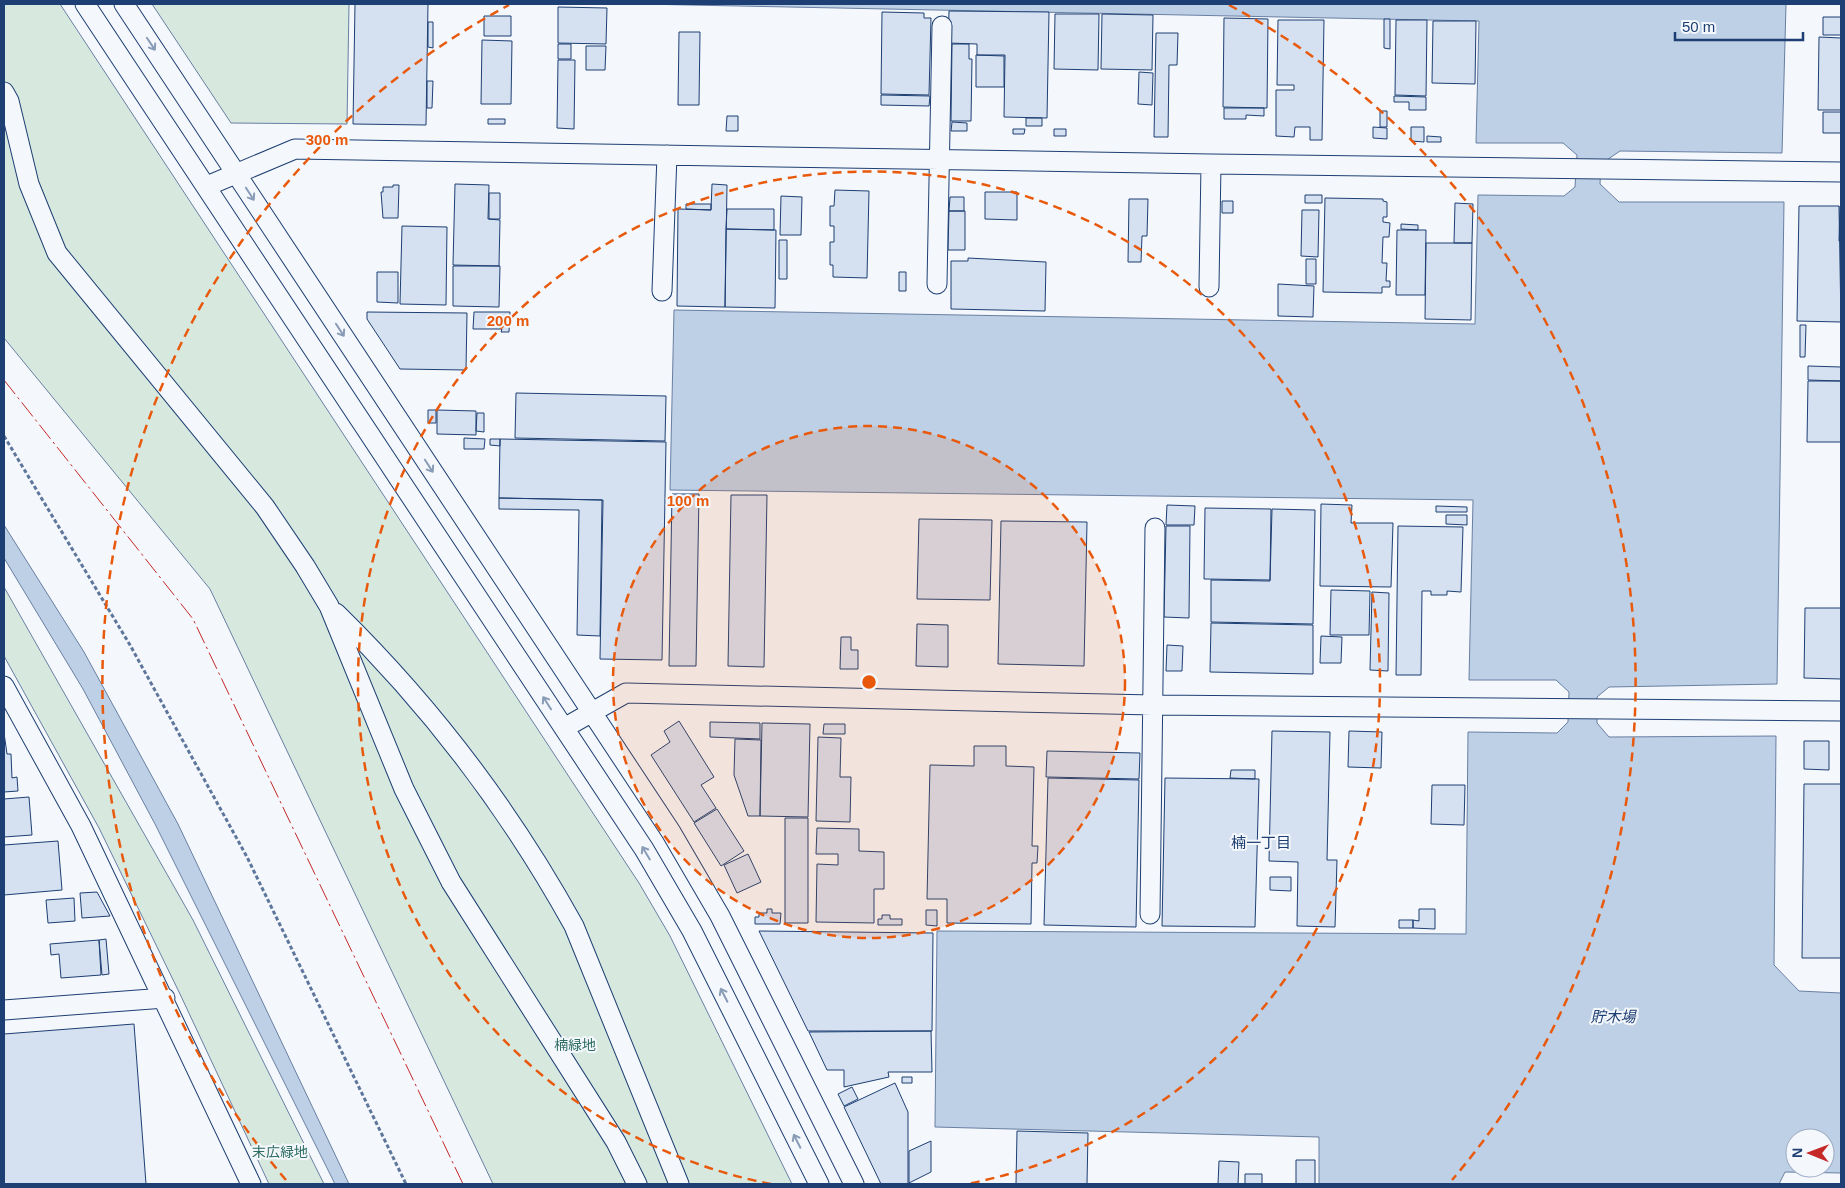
<svg xmlns="http://www.w3.org/2000/svg" width="1845" height="1188" font-family="Helvetica,'Noto Sans JP',sans-serif">
<style>
.green{fill:#d7e8df;stroke:#687fa3}
.water{fill:#bed0e5;stroke:#687fa3;fill-rule:evenodd}
.building{fill:#d5e0f0;stroke:#1d3f73}
.lines{fill:none;stroke-linecap:round;stroke-linejoin:round}
.minor-casing{stroke:#1d3f73;stroke-width:21}
.path{stroke:#5e769c;stroke-width:3;stroke-dasharray:4 2.5;stroke-linecap:butt}
.minor{stroke:#f4f7fb;stroke-width:19}
.power{stroke:#c62828;stroke-width:1;stroke-dasharray:18 4 2.5 4;stroke-linecap:butt}
.oneway{stroke:#889bb7}
.ring{fill:none;stroke:#e8590c;stroke-width:2.5;stroke-dasharray:9 6}
.labels{text-anchor:middle;dominant-baseline:central;stroke-width:4;stroke-linejoin:round;paint-order:stroke}
.park-label{font-size:14px;fill:#2c6c60;stroke:#f4f7fb}
.neighbourhood-label{font-size:15px;fill:#1d3f73;stroke:#f4f7fb}
.water-label{font-size:15px;font-style:italic;fill:#1d3f73;stroke:#f4f7fb}
.centre{fill:#e8590c;stroke:#f4f7fb;stroke-width:2.5}
.ring-label{font-size:15px;text-anchor:middle;font-weight:bold;fill:#e8590c;stroke:#f4f7fb;stroke-width:4;stroke-linejoin:round;paint-order:stroke}
</style>
<rect width="100%" height="100%" fill="#f4f7fb"/>
<path class="green" d="M4,4H60L639,883L670,936L792,1184H493L210,589L4,338Z
M152,4H349L347,124L231,123Z
M4,587L193,920L324,1184H269L180,994L99,828L4,656Z"/>
<path class="water" d="M640,4H1786L1782,153L1620,151L1601,164L1600,184L1619,202H1784L1777,684L1609,687L1597,697V723L1609,737L1776,736L1774,965L1799,991L1841,993V1173L1785,1172L1779,1184H1319V1137L935,1127L937,931L1466,934L1468,732L1557,733L1568,722L1569,692L1556,680H1469L1473,500L670,490L674,310L1475,324L1478,195L1564,196L1575,187L1577,155L1563,143H1476L1479,21ZM1795,1138H1825V1168H1795Z
M4,525L84,652L178,824L349,1184H335L155,824L83,689L4,558Z"/>
<path class="building" d="M355,4H428L426,125L353,124Z
M558,7L607,8L606,44L558,43Z
M949,11L1049,12L1047,118L1004,117L1005,55H977V44L948,43Z
M882,12L924,13V18H931L929,95L881,94Z
M1055,14H1099L1098,70L1054,69Z
M1102,14L1153,15L1152,70L1101,69Z
M484,16H511V36H484Z
M1823,17H1841V35H1823Z
M1224,18L1268,19L1267,108L1223,107Z
M1384,19H1390V49L1384,48Z
M1278,20H1324L1322,140H1310V127H1295L1294,137L1276,136V90H1294V85H1277Z
M1396,20H1427L1426,96L1395,95Z
M1433,21H1476L1475,84L1432,83Z
M428,22H433V48L428,47Z
M679,32H700L699,105H678Z
M1156,33H1178L1177,65H1169L1168,137H1154Z
M1819,37L1841,38V110H1818Z
M482,40L512,41L511,104H481Z
M558,44H571V59H558Z
M952,44H969V59H972L971,121H951Z
M586,46H606L605,70H586Z
M976,55L1004,56V87H976Z
M558,60H575L574,129L557,128Z
M1139,72L1153,73L1152,105L1138,104Z
M427,81H433L432,108H427Z
M881,95L930,96L929,106L881,105Z
M1394,96L1426,97V110H1409V102H1394Z
M1224,108H1264V116L1246,115V119H1224Z
M1380,111H1387V127H1380Z
M1823,112H1841V133H1823Z
M727,116H738V131H726Z
M1026,118H1042V126H1026Z
M488,119H505V124H488Z
M952,122L967,123V131H951Z
M1373,127L1387,128V139L1373,138Z
M1411,127H1424V142L1411,141Z
M1013,129H1025L1024,134H1013Z
M1054,129H1066V136H1054Z
M1427,136L1441,137V142H1427Z
M455,184L489,185L488,219L500,220L499,266L453,265Z
M712,184L727,185L725,307L677,306L678,209L711,210Z
M393,185H399L398,218H383L381,192H383V187H393Z
M835,190L869,191L867,278L833,277V265H830V242H834V226H830V206H834Z
M985,192H1017V220L985,219Z
M489,193H500V219H489Z
M1305,195H1322V203H1305Z
M781,196L802,197L801,235H780Z
M950,197H964V211H949Z
M1325,198L1383,199V201L1387,202V217H1383V222L1390,223L1389,237H1383L1382,263H1387L1386,281H1390V287H1382V293L1323,292Z
M1129,199H1148L1147,236H1142L1141,262H1128Z
M1222,201H1233V213H1222Z
M1455,203L1473,204L1472,243H1454Z
M686,204H711V210L686,209Z
M1799,206H1839L1841,322L1797,321Z
M1840,206H1841V241H1839Z
M727,209H774V230L726,229Z
M1302,210H1319L1318,257L1301,256Z
M949,211H965V250H948Z
M1401,224L1418,225V230L1401,229Z
M402,226L447,227L446,305L400,304Z
M726,229L776,230L775,308L725,307Z
M1397,230H1426L1425,295H1396Z
M779,240H787V279H779Z
M1426,243H1472L1471,320L1425,319Z
M968,258L1046,262L1045,311L951,309V261H968Z
M1306,259H1316V284H1306Z
M453,266H500L499,307L453,306Z
M377,272H398V303L377,302Z
M899,272H906V291H899Z
M1278,284L1314,286L1313,317L1278,316Z
M367,312L467,313L466,370L400,369L367,319Z
M474,312H510L509,332H501L502,329H473Z
M1800,325H1806L1805,357H1800Z
M1808,366L1841,367V381L1808,380Z
M1808,381H1841V442H1807Z
M516,393L666,396L665,441L515,438Z
M428,410H436V423H428Z
M437,410L476,411V435L437,434Z
M477,413H484V432L476,431Z
M464,438L485,439L484,449H464Z
M490,439H500V446L490,445Z
M500,439L666,442L662,660L600,659L603,500L499,498Z
M672,494H699L696,666H669Z
M731,495H767L764,667L728,666Z
M499,498L602,500L600,636L577,635L579,510L499,509Z
M1321,504L1352,505L1351,523H1393L1391,587L1320,586Z
M1167,505L1195,506L1194,525H1166Z
M1436,506L1467,507V512H1436Z
M1205,508L1271,509L1270,580L1204,579Z
M1272,509L1315,510L1313,624L1211,622V580L1270,581Z
M1446,515H1467V525L1446,524Z
M919,519L992,520L990,600L917,599Z
M1001,521L1087,522L1084,666L998,664Z
M1166,526H1190L1189,618L1164,617Z
M1398,526L1463,527L1461,592L1447,591V595H1431V591H1422L1421,675H1396Z
M1331,590L1370,591L1369,635H1330Z
M1372,592L1389,593L1388,671L1370,670Z
M1805,608H1841V679L1804,678Z
M1211,623L1313,625V674L1210,672Z
M917,624L948,625V667L916,666Z
M1321,636L1342,637L1341,663H1320Z
M841,637H851V650H858V669H840Z
M1167,645L1183,646L1182,671H1166Z
M679,721L714,777L701,785L716,808L694,822L651,755L670,742L664,731Z
M710,722L760,723V739L710,737Z
M762,723L810,724L808,817L760,816Z
M824,724H845V734H823Z
M1272,731L1330,732L1327,860H1337L1335,927L1297,926L1298,862L1269,861Z
M1349,731L1382,732L1381,768L1348,767Z
M4,733L7,754H11L12,778L17,777L18,791L4,792Z
M818,737L841,738L840,777H851L850,822L816,821Z
M735,739L761,740L760,816H748L734,775Z
M1804,741H1829V770L1804,769Z
M974,746H1006V766L1034,767L1032,846H1038L1037,863H1032L1031,924L947,923V899H927L930,765L974,766Z
M1047,751L1140,753L1139,779L1046,777Z
M1231,770H1255V779L1230,778Z
M1048,778L1139,780L1136,927L1044,925Z
M1165,778L1259,779L1255,927L1162,926Z
M1804,784H1841V958H1802Z
M1432,785H1465L1464,825L1431,824Z
M29,797L32,835L4,837V799Z
M717,809L744,851L721,866L694,823Z
M785,818H808V923H785Z
M817,828L859,829V851L884,852V889H874V923L816,922L817,864L838,865V854H816Z
M58,841L62,890L4,895V845Z
M748,854L761,882L737,893L724,865Z
M1270,877H1291V891L1270,890Z
M97,892L110,916L82,918L80,893Z
M74,898L75,921L48,923L46,900Z
M767,909H772V913H781L780,924H755V917H759V913H767Z
M1419,909H1435V929L1413,928V920L1419,921Z
M926,910H937V926L926,925Z
M882,915H890V919H902V925H878V919H882Z
M1399,920H1413V928H1399Z
M759,931L933,933L932,1031H808Z
M106,939L109,974L102,975L99,940Z
M99,940L101,975L61,978L59,954L51,955L50,944Z
M134,1024L146,1184H4V1034Z
M931,1031L932,1072H888L889,1077L844,1087V1070H827L809,1032Z
M902,1077H912V1083H902Z
M895,1083L908,1112V1184H881L844,1107Z
M852,1087L858,1099L844,1106L838,1094Z
M1017,1131L1088,1133L1087,1184H1016Z
M931,1141V1172L909,1183V1151Z
M1296,1160H1315V1184H1296Z
M1219,1161L1239,1162L1238,1184H1218Z
M1245,1174H1262V1184H1245Z"/>
<g class="lines">
<g class="minor-casing">
<path id="minor" d="M85,4L644,849L692,931L819,1184
M124,4L671,832L720,916L854,1184
M4,92L9,101L29,184L57,253L265,507L305,566L329,606L404,789L451,882L616,1142L637,1184
M207,186L295,149L1211,164L1841,172
M937,284L942,26
M1209,287L1211,164
M662,291L667,155
M336,613C430,705 510,810 574,926L679,1184
M4,686L81,826L251,1184
M564,728L626,693L1153,705L1841,711
M1150,914L1155,528
M4,1010L165,998"/>
</g>
<path class="path" d="M4,436L130,645L247,857L406,1184"/>
<use href="#minor" class="minor"/>
<path class="power" d="M4,380L193,619L463,1184"/>
</g>
<defs><path id="oneway-shaft" d="M-6 0H5M1.5-3L5.5 0L1.5 3" fill="none" stroke-width="1.6" stroke-linecap="round" stroke-linejoin="round" transform="scale(1.25)"/></defs>
<g class="oneway">
<use href="#oneway-shaft" transform="translate(151 44) rotate(56)"/>
<use href="#oneway-shaft" transform="translate(250 194) rotate(57)"/>
<use href="#oneway-shaft" transform="translate(340 330) rotate(57)"/>
<use href="#oneway-shaft" transform="translate(429 466) rotate(57)"/>
<use href="#oneway-shaft" transform="translate(547 703) rotate(-123)"/>
<use href="#oneway-shaft" transform="translate(646 853) rotate(-121)"/>
<use href="#oneway-shaft" transform="translate(724 995) rotate(-117)"/>
<use href="#oneway-shaft" transform="translate(797 1141) rotate(-117)"/>
</g>
<circle cx="869" cy="682" r="256" fill="#e8590c" fill-opacity=".12"/>
<g class="ring">
<circle cx="869" cy="682" r="256"/>
<path d="M771 1184A511 511 0 1 1 967 1184"/>
<path d="M286 1180A767 767 0 0 1 509 5M1229 5A767 767 0 0 1 1452 1180"/>
</g>
<g class="labels">
<g class="park-label">
<text x="575" y="1045">楠緑地</text>
<text x="280" y="1152">末広緑地</text>
</g>
<g class="neighbourhood-label">
<text x="1261" y="842">楠一丁目</text>
</g>
<g class="water-label">
<text x="1613" y="1016">貯木場</text>
</g>
</g>
<circle cx="869" cy="682" r="8" class="centre"/>
<g class="ring-label">
<text x="327" y="145">300 m</text>
<text x="508" y="326">200 m</text>
<text x="688" y="506">100 m</text>
</g>
<rect width="1845" height="1188" fill="none" stroke="#1d3f73" stroke-width="10"/>
<g transform="translate(1810 1153) rotate(271)"><circle r="24" fill="#f4f7fb" stroke="#9eadc5"/>
<path d="M0-4L9 19L0 12L-9 19Z" fill="#c62828"/>
<text y="-8" font-size="14" font-weight="bold" text-anchor="middle" fill="#1d3f73">N</text>
</g>
<path d="M1675 32v8h128v-8" fill="none" stroke="#1d3f73" stroke-width="2.5"/>
<text x="1682" y="32" font-size="15" fill="#1d3f73" stroke="#f4f7fb" stroke-width="4" paint-order="stroke">50 m</text>
</svg>
